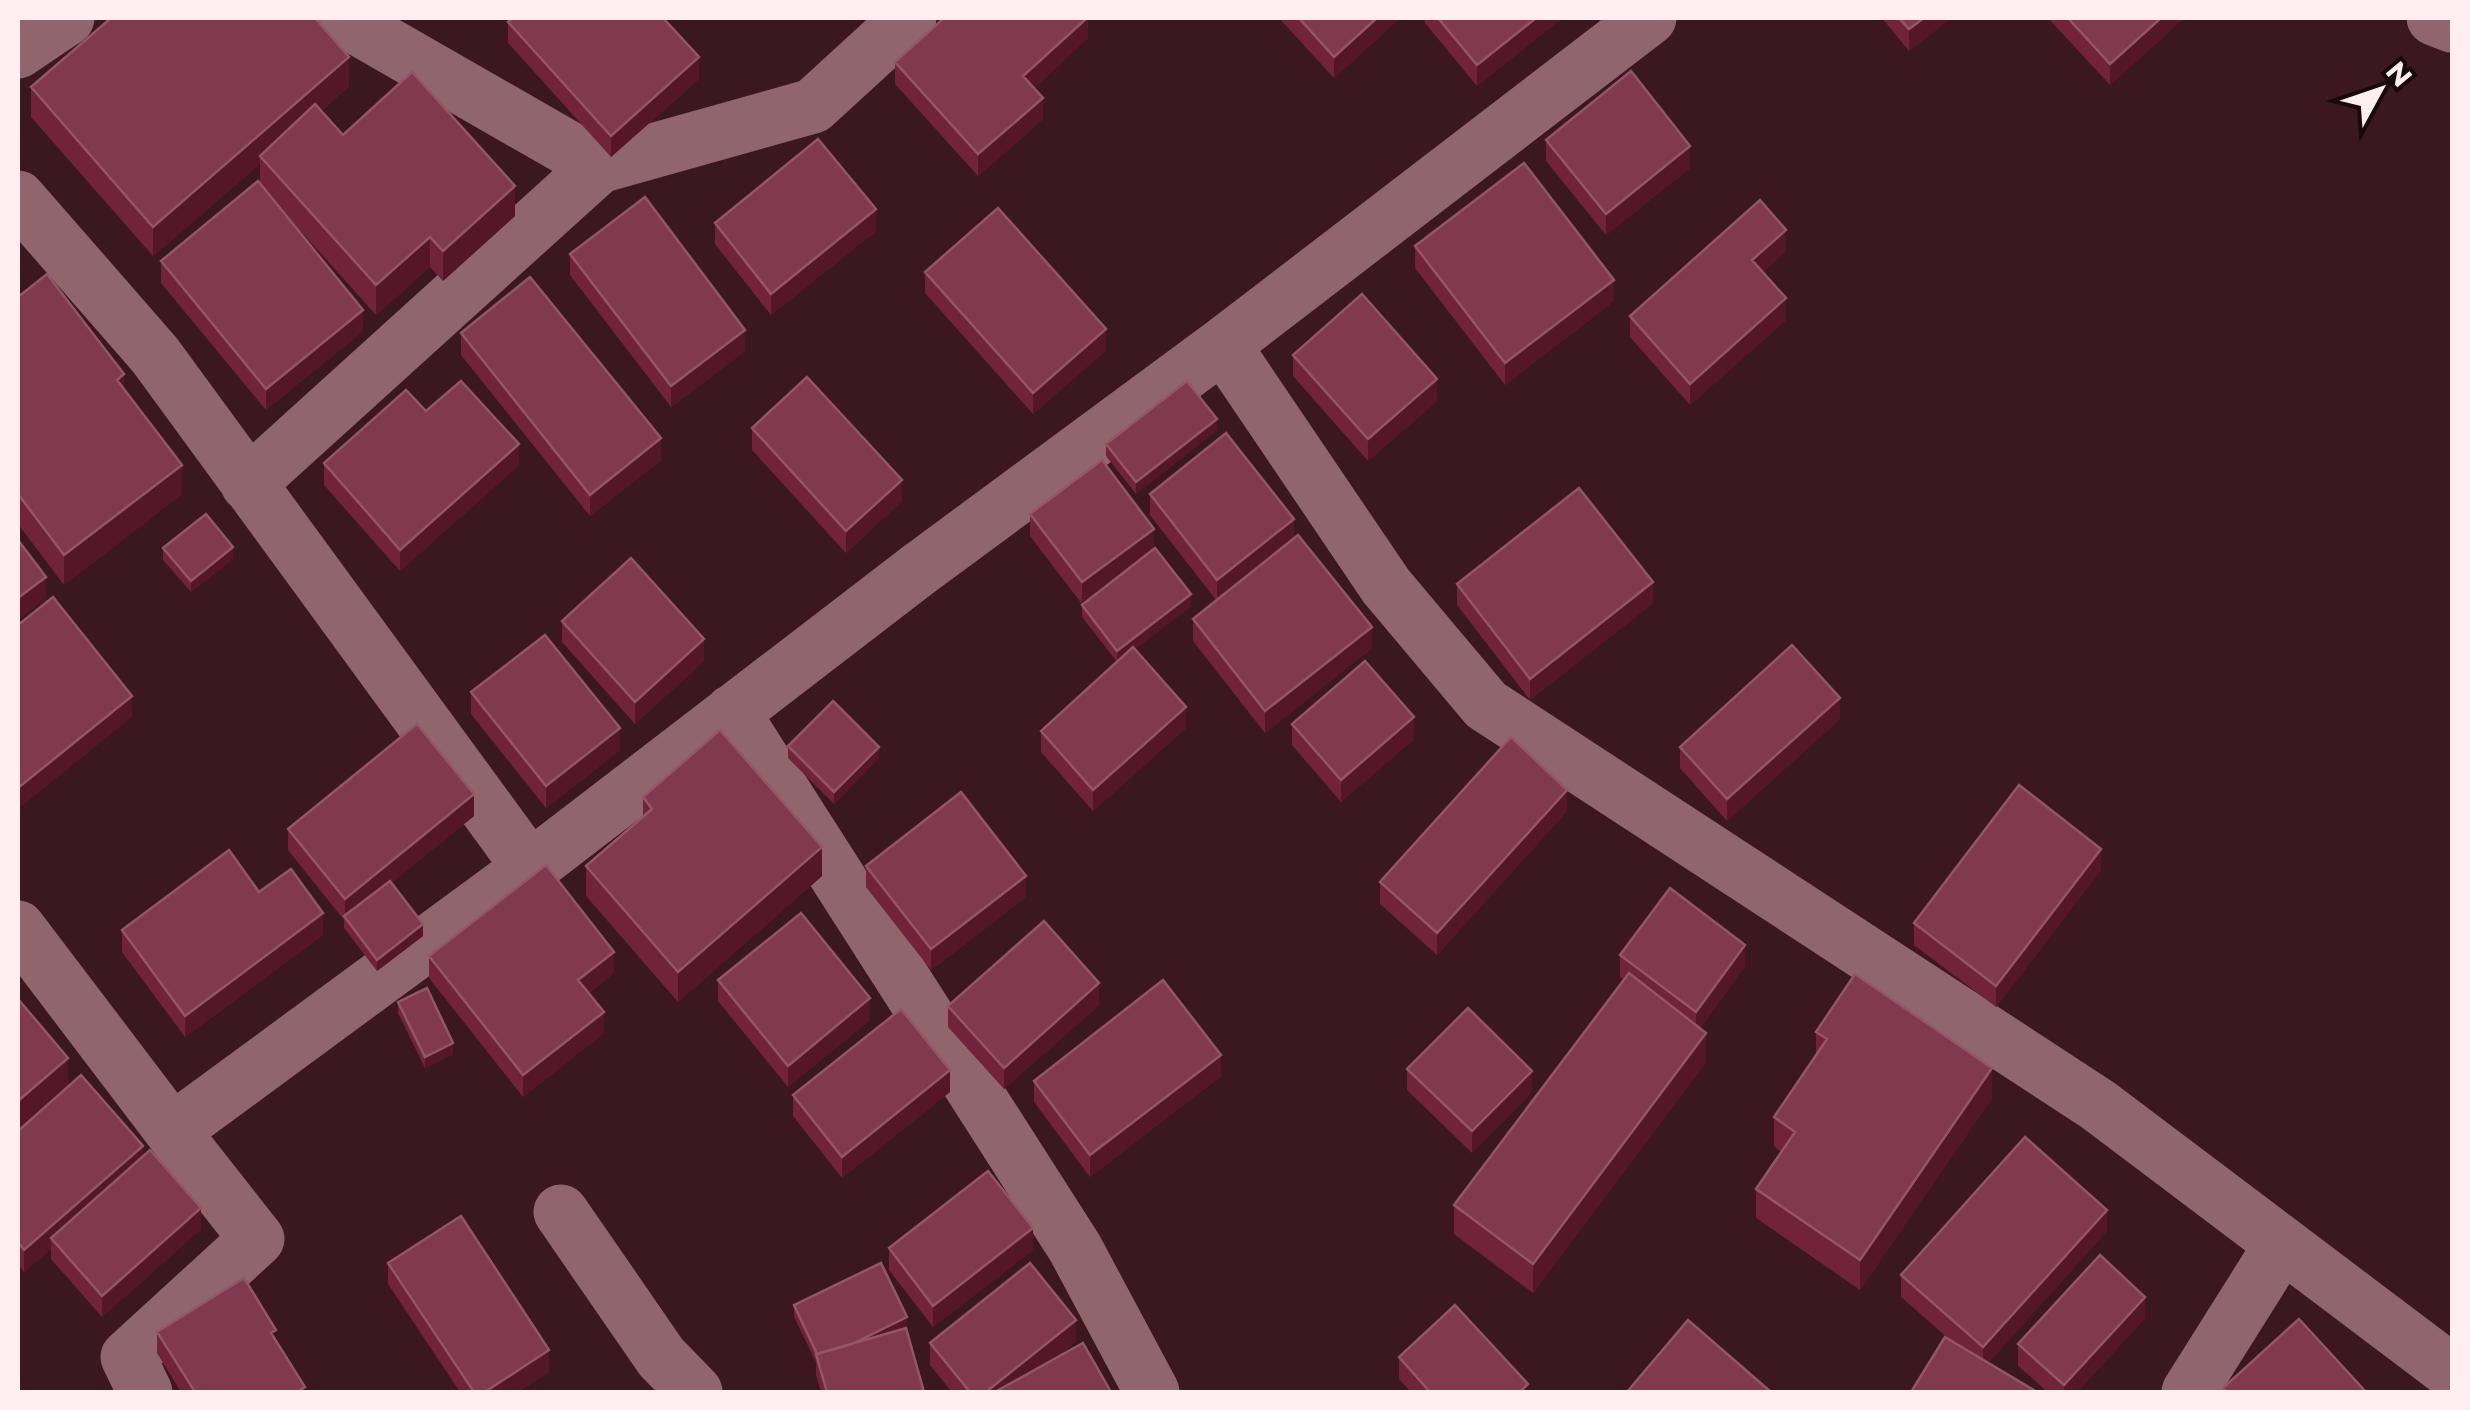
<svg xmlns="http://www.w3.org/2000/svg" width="2470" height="1410" font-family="Montserrat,sans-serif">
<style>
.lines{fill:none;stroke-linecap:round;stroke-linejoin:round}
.street{stroke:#90656d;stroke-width:55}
.wall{fill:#71233c}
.shaded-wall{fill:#551628}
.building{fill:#80394f;stroke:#945568;stroke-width:2.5}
</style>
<rect width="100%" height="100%" fill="#3b1820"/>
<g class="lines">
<path class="street" d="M341,18L599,166L813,106L909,18
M2434,18L2452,25
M18,51L67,18
M18,198L155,355L530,868
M1223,345L1386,586L1486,705L2098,1105L2452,1372
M248,484L599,166
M732,712L1075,1248L1152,1392
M18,928L172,1131L530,868L918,570L1223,345L1649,18
M561,1212L661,1357L695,1392
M145,1392L128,1357L257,1239L172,1131
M2189,1392L2282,1244"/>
</g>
<path class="wall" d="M1279,18H1400L1334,78Z
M1425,18H1562L1477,86L1425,23Z
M1882,18H1951L1909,51Z
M2048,18H2184L2110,85Z
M508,22L699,79L611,157L508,43Z
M1088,38L1034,88L1043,119L978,176L895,84V62Z
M349,86L321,111L343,135L515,216L443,281L430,267L376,315L280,208L363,331L266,410L161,283V261L260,183V164L153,256L31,117V87Z
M1546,140L1690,168L1606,235L1546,161Z
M715,223L876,231L771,315L715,244Z
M1415,246L1614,301L1505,385L1415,268Z
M1786,251L1763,272L1786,320L1690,405L1630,337V316Z
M570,254L745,351L671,407L570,275Z
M925,272L1106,350L1033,414L925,293Z
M18,297L182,494L64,585L18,524Z
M461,333L661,460L590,516L461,355Z
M1293,355L1437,401L1368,461L1293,376Z
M426,411L519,465L400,571L324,485V463Z
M752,428L902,501L846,553L752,450Z
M1217,430L1136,494L1106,456V444Z
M1150,494L1294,539L1372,648L1265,733L1193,641V619L1216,600L1150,515Z
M1030,514L1154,550L1191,606L1135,649L1186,728L1093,811L1041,752V731L1117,662L1082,617V605L1135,564L1082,604L1030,536Z
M163,548L233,559L191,592L163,560Z
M1457,584L1653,603L1530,700L1457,605Z
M562,621L704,661L635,724L562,642Z
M471,692L620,750L546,808L471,714Z
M1840,719L1727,821L1680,768V747Z
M1292,724L1414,739L1341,802L1292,745Z
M788,746L879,758L834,804L788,758Z
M643,797L822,876L678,1002L586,896V866L643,817Z
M1567,811L1437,955L1380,904V882Z
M474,816L391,883L423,936L377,971L344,928V920L288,850V829Z
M866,866L1026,897L931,970L866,887Z
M2101,870L1996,1007L1914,945V923Z
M259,892L323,935L185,1037L122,952V930Z
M1620,955L1745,966L1700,1028L1706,1062L1533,1293L1454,1234V1205L1624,980L1620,977Z
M429,956L614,973L589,993L604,1033L523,1097L429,978Z
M718,980L870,1020L788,1087L718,1001Z
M398,1002L453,1054L425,1068L398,1013Z
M1099,1005L1004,1089L948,1027V1006Z
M1816,1032L1992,1098L1860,1290L1756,1218V1189L1781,1152L1774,1146V1117L1816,1055Z
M1407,1069L1532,1092L1472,1153L1407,1090Z
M1221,1076L1090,1177L1034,1102V1081Z
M68,1087L143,1156L201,1229L102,1317L51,1259V1249L24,1272L18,1264V1131Z
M950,1092L842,1178L793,1116V1095Z
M2107,1231L1988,1363L1949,1339L1901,1297V1275Z
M889,1248L1033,1250L933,1327L889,1270Z
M388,1263L549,1372L518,1392H460L388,1284Z
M794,1305L907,1328L924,1392H821L816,1375V1362L794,1317Z
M2145,1318L2077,1392H2048L2018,1366V1344Z
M157,1332L276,1341L305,1392H181L157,1353Z
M1076,1341L1056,1358L1111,1392H952L930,1365V1343Z
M1399,1357L1528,1392H1411L1399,1379Z"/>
<path class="shaded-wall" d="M1088,18V38L1023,98V76Z
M1377,18H1400L1334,78V57Z
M1536,18H1562L1477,86V65Z
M1924,18H1951L1909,51V29Z
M2161,18H2184L2110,85V64Z
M349,57V86L264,160L260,156V164L153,256V227Z
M699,57V79L611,157V136Z
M1043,98V119L978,176V154Z
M1690,146V168L1606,235V214Z
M515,186V216L443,281V251Z
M876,209V231L771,315V294Z
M1786,230V251L1752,282V260Z
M430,237V267L376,315V285Z
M1614,280V301L1505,385V363Z
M1786,298V320L1690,405V384Z
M363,310V331L266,410V389Z
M1106,329V350L1033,414V393Z
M745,330V351L671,407V386Z
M124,374V403L117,380Z
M1437,379V401L1368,461V439Z
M1217,419V430L1136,494V482Z
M661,438V460L590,516V495Z
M519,444V465L400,571V550Z
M182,465V494L64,585V555Z
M902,480V501L846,553V531Z
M1294,519V540L1217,601V580Z
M1154,529V550L1082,604V582Z
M233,547V559L191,592V581Z
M46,577V599L18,620V598Z
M1653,582V603L1530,700V679Z
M1191,594V606L1117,663V651Z
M1372,627V648L1265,733V711Z
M704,639V661L635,724V702Z
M132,696V717L18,809V788Z
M1840,698V719L1727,821V799Z
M1186,707V728L1093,811V790Z
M1414,717V739L1341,802V780Z
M620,728V750L546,808V786Z
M879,747V758L834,804V792Z
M1567,790V811L1437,955V933Z
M474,794V816L347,919L345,917V899Z
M822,847V876L678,1002V972Z
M2101,849V870L1996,1007V986Z
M1026,876V897L931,970V949Z
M323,913V935L185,1037V1016Z
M423,924V936L377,971V960Z
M1745,945V966L1696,1033V1012Z
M614,952V973L578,1001V980Z
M1099,983V1005L1004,1089V1068Z
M870,998V1020L788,1087V1066Z
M604,1012V1033L523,1097V1075Z
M1706,1033V1062L1533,1293V1264Z
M453,1043V1054L425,1068V1057Z
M1221,1055V1076L1090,1177V1155Z
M68,1058V1087L18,1130V1101Z
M1992,1068V1098L1860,1290V1260Z
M950,1070V1092L842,1178V1157Z
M1532,1071V1092L1472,1153V1131Z
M143,1146V1168L51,1238V1249L24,1272V1250Z
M201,1208V1229L102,1317V1296Z
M2107,1210V1231L1983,1369V1347Z
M1033,1228V1250L933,1327V1306Z
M2145,1297V1318L2077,1392H2064V1385Z
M907,1317V1328L820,1370V1359Z
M1076,1320V1341L1013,1392H986Z
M549,1350V1372L518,1392H485Z"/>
<path class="building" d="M111,18H315L349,57L153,227L31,87Z
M513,18H663L699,57L611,136L508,22Z
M944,18H1087L1023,76L1043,98L978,154L895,62Z
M1299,18H1377L1334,57Z
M1438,18H1536L1477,65Z
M1899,18H1924L1909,29Z
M2068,18H2161L2110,64Z
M1631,71L1690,146L1606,214L1546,140Z
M412,72L515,186L443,251L430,237L376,285L260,156L315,104L343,135Z
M818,139L876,209L771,294L715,223Z
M1524,163L1614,280L1505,363L1415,246Z
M258,181L363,310L266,389L161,261Z
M645,197L745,330L671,386L570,254Z
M1760,200L1786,230L1752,260L1786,298L1690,384L1630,316Z
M998,208L1106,329L1033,393L925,272Z
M47,274L124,374L117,380L182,465L64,555L18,494V297Z
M530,277L661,438L590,495L461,333Z
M1362,294L1437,379L1368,439L1293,355Z
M807,377L902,480L846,531L752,428Z
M461,381L519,444L400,550L324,463L406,390L426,411Z
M1187,381L1217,419L1136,482L1106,444Z
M1226,433L1294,519L1217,580L1150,494Z
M1102,460L1154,529L1082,582L1030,514Z
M1579,488L1653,582L1530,679L1457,584Z
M206,514L233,547L191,581L163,548Z
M1298,535L1372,627L1265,711L1193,619Z
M18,540L46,577L18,598Z
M1155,548L1191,594L1117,651L1082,605Z
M631,558L704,639L635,702L562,621Z
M53,597L132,696L18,788V625Z
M545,635L620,728L546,786L471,692Z
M1792,645L1840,698L1727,799L1680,747Z
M1133,647L1186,707L1093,790L1041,731Z
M1365,661L1414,717L1341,780L1292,724Z
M833,701L879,747L834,792L788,746Z
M417,724L474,794L345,899L288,829Z
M720,730L822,847L678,972L586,866L652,809L643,797Z
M1511,737L1567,790L1437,933L1380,882Z
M2019,785L2101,849L1996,986L1914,923Z
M961,792L1026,876L931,949L866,866Z
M229,850L259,892L291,869L323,913L185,1016L122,930Z
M546,865L614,952L578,980L604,1012L523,1075L429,956Z
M390,881L423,924L377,960L344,916Z
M1670,888L1745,945L1696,1012L1620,955Z
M801,913L870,998L788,1066L718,980Z
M1044,921L1099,983L1004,1068L948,1006Z
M1629,973L1706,1033L1533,1264L1454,1205Z
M1855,974L1992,1068L1860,1260L1756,1189L1795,1132L1774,1117L1827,1039L1816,1032Z
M1163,980L1221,1055L1090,1155L1034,1081Z
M427,988L453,1043L425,1057L398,1002Z
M18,999L68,1058L18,1101Z
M1468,1008L1532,1071L1472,1131L1407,1069Z
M901,1009L950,1070L842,1157L793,1095Z
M81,1075L143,1146L24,1250L18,1242V1131Z
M2025,1137L2107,1210L1983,1347L1901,1275Z
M150,1150L201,1208L102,1296L51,1238Z
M988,1171L1033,1228L933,1306L889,1248Z
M461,1216L549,1350L485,1392H474L388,1263Z
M2100,1255L2145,1297L2064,1385L2018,1344Z
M881,1263L907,1317L852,1344L817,1354L794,1305Z
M1030,1263L1076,1320L986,1392H970L930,1343Z
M244,1278L276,1330L271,1333L305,1387L297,1392H195L157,1332Z
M1455,1305L1528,1384L1520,1392H1430L1399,1357Z
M2299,1319L2366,1392H2227L2223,1388Z
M1688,1320L1771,1392H1627Z
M906,1328L924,1392H827L816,1354Z
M1945,1337L2037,1392H1911Z
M1083,1343L1111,1392H995Z"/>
<rect width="2470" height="1410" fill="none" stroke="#feeef1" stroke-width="40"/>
<g transform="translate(2380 90) rotate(50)" stroke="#18090c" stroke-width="8" paint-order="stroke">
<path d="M0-8L18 38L0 25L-18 38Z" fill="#feeef1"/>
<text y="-15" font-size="28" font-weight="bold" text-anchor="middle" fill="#feeef1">N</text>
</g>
</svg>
